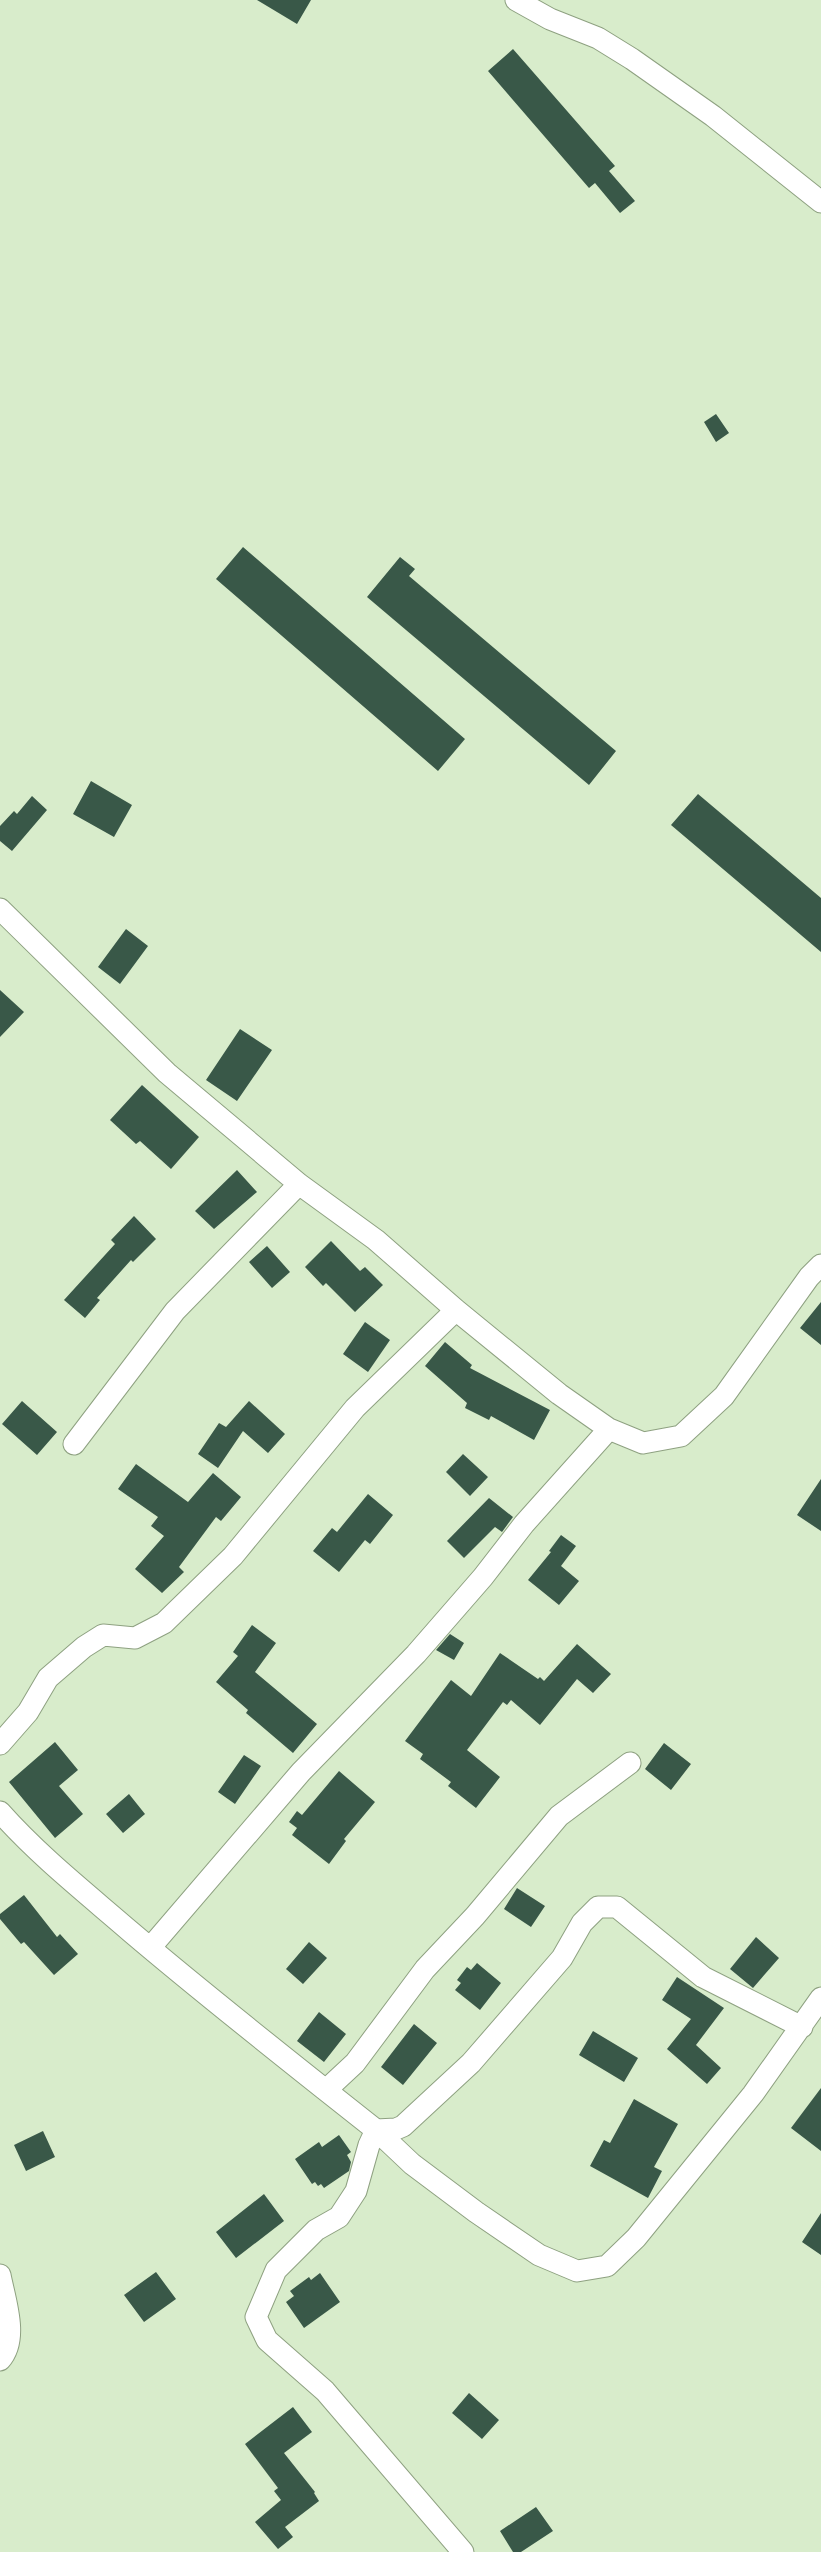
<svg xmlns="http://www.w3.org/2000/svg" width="821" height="2552" font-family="'Times New Roman',serif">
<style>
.building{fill:#395848}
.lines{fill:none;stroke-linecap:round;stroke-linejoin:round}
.street-casing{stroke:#8ea181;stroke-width:23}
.street{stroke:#fff;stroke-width:21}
</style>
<rect width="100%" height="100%" fill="#d8eccb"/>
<path class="building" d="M257,0H311L297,24Z
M513,49L615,166L609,171L635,201L620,213L595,183L589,188L488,71Z
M716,414L729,433L716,442L704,422Z
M243,547L465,739L438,771L216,579Z
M400,557L415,569L409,576L616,751L589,785L367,597Z
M91,781L132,805L114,837L73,814Z
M698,794L821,898V952L671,825Z
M32,796L47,810L12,851L0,841V826L14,811L17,814Z
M126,929L148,946L120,984L98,967Z
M0,990L24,1012L0,1037Z
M240,1029L272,1050L237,1101L206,1080Z
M142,1085L199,1137L171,1169L140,1141L136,1144L110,1120Z
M237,1170L257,1192L214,1229L195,1211Z
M134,1216L156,1239L133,1262L131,1260L97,1298L100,1300L85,1318L64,1300L115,1244L111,1240Z
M331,1241L360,1271L365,1267L383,1285L355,1312L326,1283L323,1286L305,1267Z
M267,1246L290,1272L272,1288L249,1262Z
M821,1302V1345L800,1328Z
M365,1322L390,1340L368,1372L343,1354Z
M445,1342L472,1365L470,1368L550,1410L534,1440L491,1416L489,1420L465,1408L467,1403L425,1366Z
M22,1401L57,1432L37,1455L2,1424Z
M249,1401L285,1434L268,1453L243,1431L218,1468L198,1454L219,1423L226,1427Z
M463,1454L488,1477L470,1496L446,1472Z
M136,1464L188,1502L213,1473L241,1497L221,1521L216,1517L179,1567L184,1572L162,1593L135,1569L164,1536L151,1526L158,1517L118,1489Z
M821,1479V1531L797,1515Z
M368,1494L393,1515L370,1544L365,1540L339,1572L313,1551L332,1528L337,1532Z
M489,1498L513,1517L502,1532L495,1527L464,1558L447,1541Z
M561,1535L576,1546L561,1566L579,1581L559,1605L528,1580L551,1552L549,1551Z
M252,1625L276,1643L255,1672L317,1724L293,1753L246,1713L248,1710L216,1682L238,1656L233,1652Z
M450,1634L464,1643L454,1660L436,1650Z
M577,1644L611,1674L593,1693L577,1679L540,1725L511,1700L507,1705L503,1702L467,1750L500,1777L476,1808L448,1786L451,1782L420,1759L423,1754L405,1741L451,1680L471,1696L500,1653L538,1679L540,1677L544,1681Z
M55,1742L78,1770L59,1786L83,1814L55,1838L9,1782Z
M664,1743L691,1764L671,1790L645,1769Z
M244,1755L261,1766L235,1804L218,1792Z
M339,1771L375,1802L344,1839L346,1841L329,1864L292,1835L297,1828L289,1822L297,1811L302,1815Z
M129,1794L145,1814L123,1833L106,1814Z
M517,1888L545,1906L531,1927L504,1909Z
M24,1895L57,1937L60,1934L78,1954L54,1975L24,1942L21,1944L0,1919V1914Z
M756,1937L779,1958L753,1988L730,1969Z
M309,1942L327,1958L303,1984L286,1969Z
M477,1963L501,1983L480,2010L455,1990L461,1983L457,1980L467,1967L471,1970Z
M677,1977L724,2008L696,2045L721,2068L707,2084L667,2049L691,2019L662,2000Z
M319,2012L346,2034L324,2062L297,2041Z
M414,2024L437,2043L403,2085L381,2067Z
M593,2031L638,2058L624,2082L579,2055Z
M821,2088V2151L791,2128Z
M634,2099L678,2124L654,2167L662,2171L648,2198L590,2166L604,2140L610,2143Z
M43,2131L55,2157L26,2171L14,2145Z
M339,2135L351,2152L347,2155L351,2162L349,2171L324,2188L321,2184L318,2186L315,2182L312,2184L295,2159L319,2142L322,2147Z
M264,2194L284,2221L236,2258L216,2232Z
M821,2213V2255L802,2242Z
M156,2272L176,2299L144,2322L124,2295Z
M320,2273L340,2302L304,2328L286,2302L294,2296L290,2291L309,2277L311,2280Z
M469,2393L499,2420L482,2439L452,2413Z
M293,2407L312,2432L284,2453L315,2492L314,2493L319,2501L285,2527L293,2537L278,2549L255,2522L281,2500L274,2491L278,2488L245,2444Z
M536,2507L553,2531L521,2552H513L500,2531Z"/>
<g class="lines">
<g class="street-casing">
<path id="street" d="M516,0L550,19L598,38L632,59L713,116L821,202
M0,909L167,1073L299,1184L376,1240L456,1310L559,1394L609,1429L643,1443L681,1436L724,1396L809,1277L821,1265
M74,1444L175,1311L299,1184
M0,1744L28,1712L48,1678L84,1647L103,1635L135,1638L164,1623L233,1556L355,1408L456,1310
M0,1812C39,1856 86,1893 131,1932C211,2000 294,2065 376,2130L369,2145L356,2191L339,2217L316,2230L276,2270L256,2317L267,2340L325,2391L463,2552
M150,1948L301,1772L416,1654L483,1577L524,1524L609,1429
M326,2090L355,2063L425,1969L475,1916L559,1816L630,1763
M376,2130L412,2164L476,2212L539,2255L577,2271L607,2266L636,2238L753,2094L821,1998
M376,2130L396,2129L403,2126L471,2063L562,1958L582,1923L598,1907H617L703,1977L802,2027
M0,2275C5,2301 19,2339 0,2360"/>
</g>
<use href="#street" class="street"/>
</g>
</svg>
